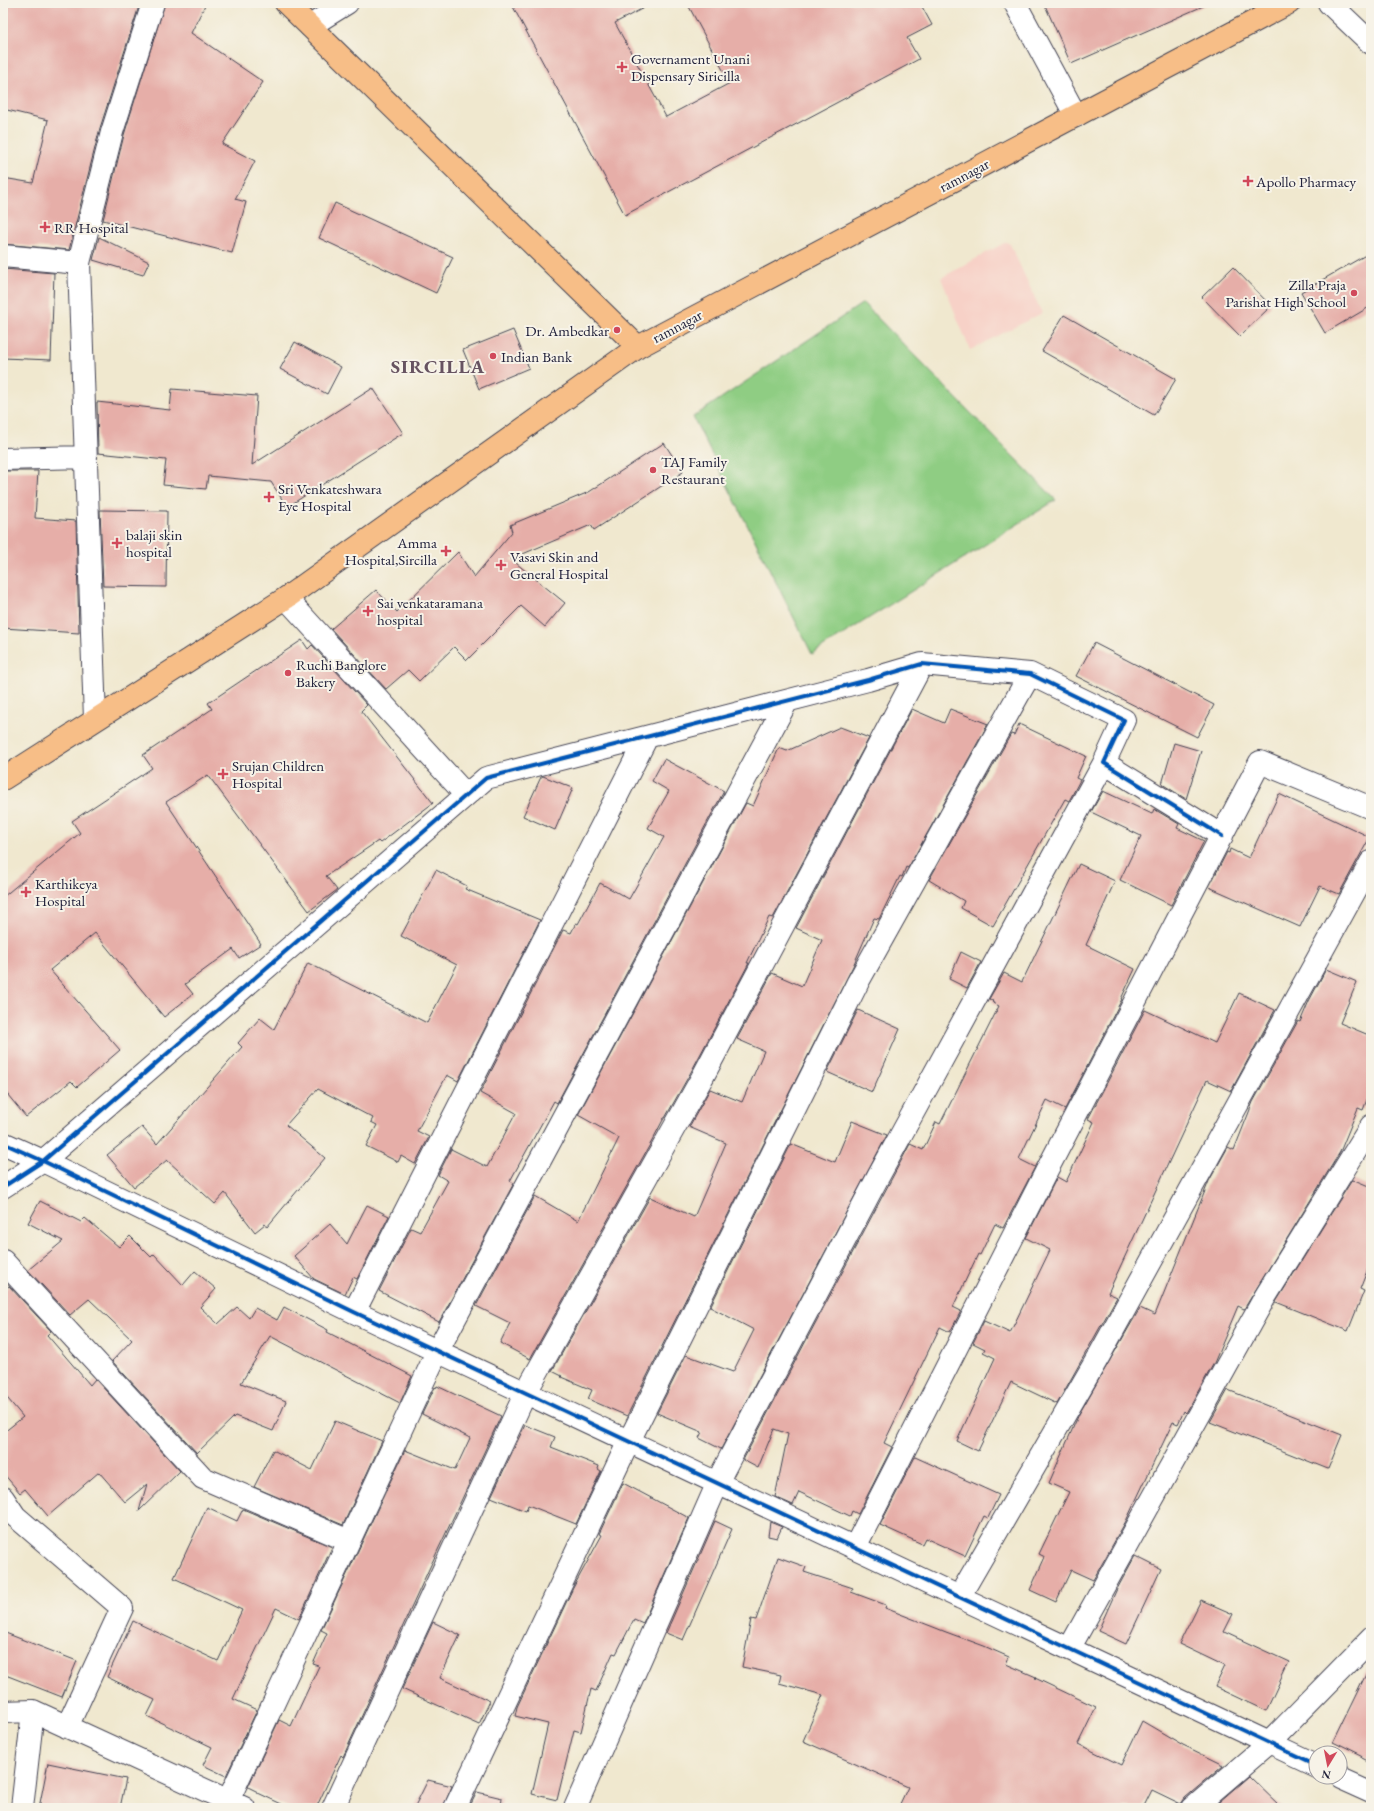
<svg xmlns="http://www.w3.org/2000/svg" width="1374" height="1811" font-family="'EB Garamond',serif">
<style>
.built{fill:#f7d1c7}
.green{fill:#8fcd83;stroke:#58785f}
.building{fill:#e6aea8}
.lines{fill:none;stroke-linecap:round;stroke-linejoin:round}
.street-casing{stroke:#414051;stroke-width:24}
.primary-casing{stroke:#414051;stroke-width:24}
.street{stroke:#fff;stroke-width:22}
.primary{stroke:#f7be87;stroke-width:22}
.cycleway-casing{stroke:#f7f3e8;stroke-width:6}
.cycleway{stroke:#0057b8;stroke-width:4}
.poi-dot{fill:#d1495b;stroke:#f7f3e8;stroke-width:1.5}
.labels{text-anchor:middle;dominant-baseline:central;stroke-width:4;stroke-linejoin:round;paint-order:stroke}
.poi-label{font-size:15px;fill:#22223b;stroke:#f7f3e8;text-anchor:start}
.street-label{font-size:15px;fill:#22223b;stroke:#f7f3e8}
.district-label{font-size:19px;font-weight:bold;letter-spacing:1px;fill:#675361;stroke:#f7f3e8}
</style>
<rect width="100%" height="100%" fill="#f7f3e8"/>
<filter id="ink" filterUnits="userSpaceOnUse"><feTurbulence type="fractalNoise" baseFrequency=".025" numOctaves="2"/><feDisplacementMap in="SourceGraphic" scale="8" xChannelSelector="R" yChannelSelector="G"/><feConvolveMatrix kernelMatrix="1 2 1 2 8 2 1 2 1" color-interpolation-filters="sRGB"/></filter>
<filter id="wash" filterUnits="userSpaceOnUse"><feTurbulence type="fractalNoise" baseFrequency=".012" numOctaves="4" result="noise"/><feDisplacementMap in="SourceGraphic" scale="16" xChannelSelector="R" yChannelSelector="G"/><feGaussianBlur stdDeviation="0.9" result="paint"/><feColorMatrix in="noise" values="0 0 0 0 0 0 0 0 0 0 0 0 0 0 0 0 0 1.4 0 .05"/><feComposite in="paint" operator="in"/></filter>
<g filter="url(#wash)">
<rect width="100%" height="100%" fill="#f0e8cf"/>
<path class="built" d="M1006,242L1010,244L1042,313L970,350L941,278Z"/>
<path class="green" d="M863,303L1056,500L812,654L693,417Z"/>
<g id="blocks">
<path class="building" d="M3,3H140L100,128L69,250L3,244V178L33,183L48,120L3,109Z
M165,3H206L191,33L263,82L222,144L255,161L235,199L246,202L232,253L103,220L124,135Z
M511,3H653L615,23L666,117L730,83L687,3H920L932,25L907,38L919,59L625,215Z
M1044,3H1210L1071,64Z
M335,203L453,257L436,293L319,238Z
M99,237L149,262L143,275L93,260Z
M1371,252V306L1325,333L1301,292Z
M1233,267L1271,306L1240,336L1202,297Z
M3,269L54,273L51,360L3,358Z
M1064,315L1176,379L1154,415L1042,351Z
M513,330L529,368L479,389L463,350Z
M295,342L341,367L327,394L280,369Z
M373,388L403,433L287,507L271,482L208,476L206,489L163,485L166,460L98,453L97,402L170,410L172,389L257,396L252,465Z
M664,443L683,472L594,530L591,525L511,559L565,603L545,627L521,606L467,660L454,647L419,681L408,670L386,689L331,629L376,590L397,612L458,552L474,577L512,532L510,525L589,492Z
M3,471H38L35,518L76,521L79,633L3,628Z
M100,510L167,511L166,587L103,586Z
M302,640L308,649L312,645L367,705L361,711L433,803L380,843L378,841L326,876L337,890L309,911L208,775L166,802L261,944L239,958L233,949L185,984L193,994L164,1017L95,933L50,970L120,1050L77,1087L71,1081L26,1117L3,1089V897L80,833L72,821L152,768L143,755L212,709L208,703Z
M1094,643L1214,705L1197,737L1076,676Z
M912,709L944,723L950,709L988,724L908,868L906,867L902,877L900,876L879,919L874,918L853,966L627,1416L588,1399L592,1390L561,1377L562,1376L552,1371L650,1197L694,1217L726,1143L689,1127L710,1089L742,1102L764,1051L737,1039L772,973L802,986L822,940L796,928Z
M1019,724L1086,756L1076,778L1080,780L1069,801L1065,799L993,926L961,908L964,901L929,880L1011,734L1014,735Z
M840,727L869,738L773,918L769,917L747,963H749L691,1072L665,1118H664L652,1141L530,1359L500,1343L510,1323L476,1306L535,1196L578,1221L619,1138L578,1115L746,803L753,806L779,748L787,751Z
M1174,743L1201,751L1186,799L1162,784Z
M664,759L724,791L557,1103L554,1101L510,1181L514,1183L439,1322L379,1291L411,1228L420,1232L448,1181L438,1175L451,1149L487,1167L516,1113L480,1093L563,930L571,933L576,923L578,924L600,883L629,899L664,837L648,828L669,791L652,781Z
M543,776L573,788L555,830L523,816L541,777Z
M1103,791L1152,814L1154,809L1179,824L1177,828L1204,841L1171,905L1120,880L1141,836L1091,812Z
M1279,794L1370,837L1339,894L1320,886L1300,927L1209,887L1227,852L1229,853L1230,849L1249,858Z
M1079,864L1115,881L1086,945L1135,969L1121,999H1122L1065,1109L1047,1100L1019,1159L1035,1167L1003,1228L995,1224L980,1255L978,1254L953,1307L961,1311L950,1332L940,1327L884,1443L892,1447L858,1514L852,1511L850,1516L799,1492L793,1505L775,1497L788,1434L774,1429L758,1468L743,1460L910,1144L923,1150L936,1122L940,1124L999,1006L992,1002L993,1001L989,999L1004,973L1022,982Z
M436,870L467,886L465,889L540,920L458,1081L447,1075L417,1131L429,1137L415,1164L401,1156L398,1162L366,1146L377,1125L371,1122L373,1118L318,1089L286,1125L325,1158L267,1227L265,1224L255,1232L225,1193L215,1204L167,1160L134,1187L107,1155L142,1127L157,1144L242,1047L238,1043L260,1018L274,1029L308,963L427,1023L457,965L401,936Z
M961,952L981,962L967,988L949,979Z
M1326,969L1357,982L1340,1023L1371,1036V1089L1363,1110L1358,1108L1340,1152L1244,1309L1238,1306L1214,1363L1186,1413L1184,1411L1178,1424L1173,1422L1126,1521L1093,1580L1071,1570L1056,1602L1030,1590L1045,1557L1039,1554L1069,1492L1049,1483L1079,1414L1140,1308L1155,1315L1209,1181L1228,1147L1234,1150L1253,1102L1298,1021L1300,1022L1309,1001Z
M1239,993L1275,1010L1231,1091L1207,1080L1108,1293L1117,1297L1057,1404L1011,1382L978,1451L957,1441L995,1358L983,1352L985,1349L973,1343L984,1321L1010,1333L1050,1250L1026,1238L1057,1177L1066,1182L1094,1122L1088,1119L1145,1010L1215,1043Z
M858,1010L900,1029L872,1092L827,1072Z
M852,1121L887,1135L721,1449L699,1438L702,1432L657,1413L686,1355L733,1372L754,1330L710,1307L791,1144L835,1162Z
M1352,1180L1371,1188V1261L1360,1289L1364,1291L1348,1331L1276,1302Z
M40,1201L81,1222L85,1218L119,1247L130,1236L151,1257L154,1254L183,1285L195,1271L216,1289L200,1307L218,1324L237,1307L249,1318L255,1308L277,1320L284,1307L328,1330L327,1332L412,1376L400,1403L270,1336L241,1383L286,1401L273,1431L235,1416L197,1453L112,1361L132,1340L89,1299L70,1315L28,1270L63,1241L28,1223Z
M367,1205L389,1216L357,1279L353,1277L345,1294L314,1279L294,1256L330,1224L347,1244Z
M9,1286L51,1331L47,1335L90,1385L95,1379L180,1471L139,1511L147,1484L125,1502L99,1472L48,1516L25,1489L20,1493L3,1473V1433L23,1417L3,1393V1290Z
M437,1386L501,1416L429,1569L343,1757L341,1755L316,1808H290L258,1793V1792L248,1787L279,1720L291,1726L319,1666L313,1664L327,1633L321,1630L405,1450L455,1470L470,1438L422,1414L435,1387L436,1388Z
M1228,1390L1342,1435L1328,1469L1210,1422Z
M335,1421L382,1441L343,1525L254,1487L273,1450L312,1470Z
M525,1425L555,1437L551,1447L599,1466L598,1469L601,1471L576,1524L528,1505L526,1511L491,1497Z
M915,1457L999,1495L988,1518L984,1516L965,1556L925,1538L922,1544L880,1525Z
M623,1483L689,1518L643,1623L634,1619L616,1654L613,1653L596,1691L591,1689L581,1732L574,1730L557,1800L532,1794L548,1724L515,1716L517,1707L573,1588L602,1535L599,1534Z
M207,1507L237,1521L243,1509L332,1547L299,1619L276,1608L233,1699L257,1710L226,1776L203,1765L212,1747L147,1716L155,1700L107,1677L133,1621L218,1661L242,1610L174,1578Z
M715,1521L732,1529L683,1640L666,1633Z
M770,1522L782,1527L777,1538L768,1536Z
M1135,1556L1161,1569L1126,1644L1098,1631L1116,1591Z
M778,1557L806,1567L804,1572L853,1588L851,1592L886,1605L885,1608L946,1632L984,1646L1009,1657L1006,1664L1036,1677L1035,1678L1096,1707L1078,1744L1121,1765L1142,1721L1183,1745L1224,1765L1185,1798L1181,1804L1152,1790L1143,1808H898L908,1787L803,1741L823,1695L779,1683L781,1675L742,1667L751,1619L756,1620Z
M1201,1600L1233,1614L1224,1632L1289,1662L1266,1711L1215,1687L1225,1666L1179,1644Z
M433,1622L460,1635L440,1678L490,1701L479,1724L402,1689Z
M3,1632L77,1661L62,1697L3,1674Z
M1371,1663V1762L1332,1743Z
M48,1763L126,1779L120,1808H39Z
M1249,1776L1282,1808H1212Z
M428,1780L452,1786L443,1808H414Z
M477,1792L502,1798L501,1808H469Z"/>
</g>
</g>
<g filter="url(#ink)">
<use href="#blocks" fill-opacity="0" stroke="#414051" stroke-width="1"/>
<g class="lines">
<g class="street-casing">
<path id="street" d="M1015,3L1076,116
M1329,3L1371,43
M310,26L347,3
M3,256L79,263L95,719
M79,263L112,132L153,3
M3,459L86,457
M286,598L466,795
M3,1143L43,1161L354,1312L1316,1765
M3,1187L43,1161L486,778L868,680L922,664L1030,674L1124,720L1104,763L1222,836
M3,1261L203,1478L349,1541
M354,1312L647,737
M3,1498L15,1516L122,1608L67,1727
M855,1547L1048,1168L1260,762L1371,808
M959,1597L1100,1354L1371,862
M1069,1649L1265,1297L1371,1126
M3,1712L33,1711L244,1808
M1340,1777L1371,1791
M228,1801L438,1350L787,701
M22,1808L33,1711
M333,1808L526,1392L702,1078L922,664
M455,1808L629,1441L858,982L1030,674
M575,1808L723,1471L878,1177L1104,763
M1193,1808L1269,1743L1371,1639"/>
</g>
<g class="primary-casing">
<path id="primary" d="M286,3L638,347
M3,779L286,598L638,347L1289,3"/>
</g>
<use href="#street" class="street"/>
<use href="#primary" class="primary"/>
<g class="cycleway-casing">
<path id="cycleway" d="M3,1143L43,1161L354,1312L1316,1765
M3,1187L43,1161L486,778L868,680L922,664L1030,674L1124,720L1104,763L1222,836"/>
</g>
<use href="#cycleway" class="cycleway"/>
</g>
</g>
<g class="poi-dot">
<path d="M620 61h4v4h4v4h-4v4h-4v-4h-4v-4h4z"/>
<path d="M1246 175h4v4h4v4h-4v4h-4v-4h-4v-4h4z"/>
<path d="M43 221h4v4h4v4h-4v4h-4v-4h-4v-4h4z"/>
<circle cx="1354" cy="293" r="4"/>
<circle cx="617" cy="330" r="4"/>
<circle cx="493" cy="356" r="4"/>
<circle cx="653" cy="470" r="4"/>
<path d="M267 491h4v4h4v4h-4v4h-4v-4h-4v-4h4z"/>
<path d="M115 537h4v4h4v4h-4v4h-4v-4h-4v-4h4z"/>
<path d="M444 545h4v4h4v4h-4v4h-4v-4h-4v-4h4z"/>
<path d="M499 559h4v4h4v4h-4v4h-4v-4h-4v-4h4z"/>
<path d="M366 605h4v4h4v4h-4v4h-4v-4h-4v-4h4z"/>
<circle cx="288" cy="673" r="4"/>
<path d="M221 768h4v4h4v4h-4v4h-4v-4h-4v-4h4z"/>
<path d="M24 886h4v4h4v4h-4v4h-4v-4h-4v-4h4z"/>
</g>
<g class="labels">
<g class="poi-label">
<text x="631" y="58">Governament Unani<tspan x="631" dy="17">Dispensary Siricilla</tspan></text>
<text x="1256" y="181">Apollo Pharmacy</text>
<text x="54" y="227">RR Hospital</text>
<text x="1346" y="284" text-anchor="end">Zilla Praja<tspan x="1346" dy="17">Parishat High School</tspan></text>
<text x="609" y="330" text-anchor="end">Dr. Ambedkar</text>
<text x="501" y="356">Indian Bank</text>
<text x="661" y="461">TAJ Family<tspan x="661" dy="17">Restaurant</tspan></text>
<text x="278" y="488">Sri Venkateshwara<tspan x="278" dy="17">Eye Hospital</tspan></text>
<text x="126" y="534">balaji skin<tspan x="126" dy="17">hospital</tspan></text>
<text x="437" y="542" text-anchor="end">Amma<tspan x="437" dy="17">Hospital,Sircilla</tspan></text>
<text x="510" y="556">Vasavi Skin and<tspan x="510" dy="17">General Hospital</tspan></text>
<text x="377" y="602">Sai venkataramana<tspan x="377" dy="17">hospital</tspan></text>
<text x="296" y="664">Ruchi Banglore<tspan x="296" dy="17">Bakery</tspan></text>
<text x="232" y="765">Srujan Children<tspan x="232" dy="17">Hospital</tspan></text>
<text x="35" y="883">Karthikeya<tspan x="35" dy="17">Hospital</tspan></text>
</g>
<g class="street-label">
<text transform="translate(964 175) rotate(-28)">ramnagar</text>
<text transform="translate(677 326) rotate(-28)">ramnagar</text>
</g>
<g class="district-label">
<text x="438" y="366">SIRCILLA</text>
</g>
</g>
<rect width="1374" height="1811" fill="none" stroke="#f7f3e8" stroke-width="16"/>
<g transform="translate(1328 1765) rotate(190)"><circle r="19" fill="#f7f3e8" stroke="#a29fa3"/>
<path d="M0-3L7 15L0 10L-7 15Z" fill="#d1495b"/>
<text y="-6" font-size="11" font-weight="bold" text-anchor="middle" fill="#22223b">N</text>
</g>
</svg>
